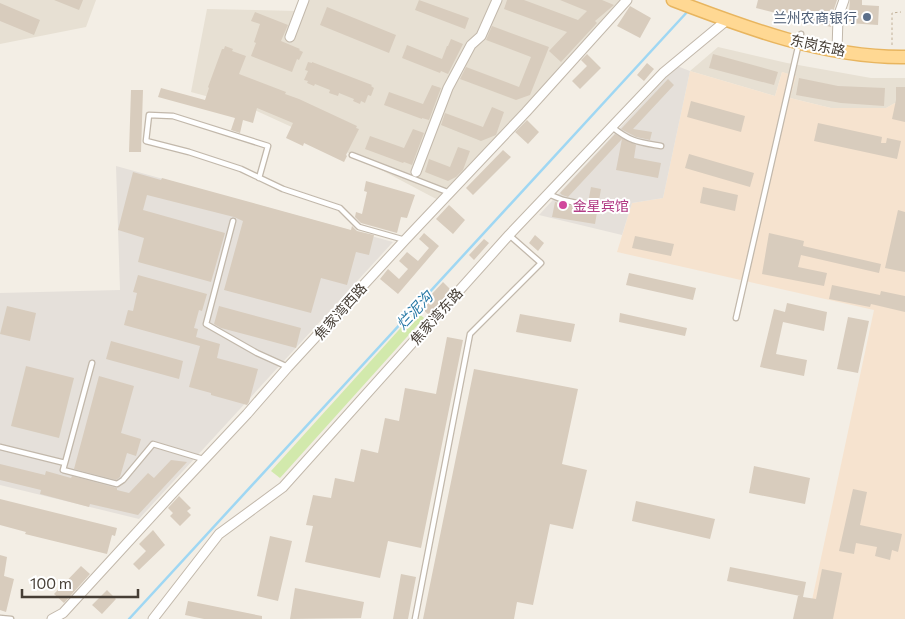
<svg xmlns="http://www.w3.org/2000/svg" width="905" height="619" font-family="Commissioner,'Noto Sans SC',sans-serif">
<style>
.residential{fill:#e7e0d3}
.commercial{fill:#f6e3cf}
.industrial{fill:#e5e0da}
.green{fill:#d2e9ac}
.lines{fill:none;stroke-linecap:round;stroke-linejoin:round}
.stream{stroke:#9fd7f3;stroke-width:2.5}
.building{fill:#d8ccbd}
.service-casing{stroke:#c2b8ab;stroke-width:7}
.minor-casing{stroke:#c2b8ab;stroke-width:11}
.primary-casing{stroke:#e8b55f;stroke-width:15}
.path{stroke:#c1b098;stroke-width:1;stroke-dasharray:2.5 2.5;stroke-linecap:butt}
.service{stroke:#fff;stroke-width:4.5}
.minor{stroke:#fff;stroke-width:9}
.primary{stroke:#ffd893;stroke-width:12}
.service-dot{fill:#5c6f8a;stroke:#fff;stroke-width:2}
.hotel-dot{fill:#d1479c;stroke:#fff;stroke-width:2}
.labels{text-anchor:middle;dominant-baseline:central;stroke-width:4;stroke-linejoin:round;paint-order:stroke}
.service-label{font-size:14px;fill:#4e5e75;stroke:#fff;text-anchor:end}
.street-label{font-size:14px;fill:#463e35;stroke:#fff}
.hotel-label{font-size:14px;fill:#b23c85;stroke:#fff;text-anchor:start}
.water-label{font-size:15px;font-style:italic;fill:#2879a6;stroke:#fff}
</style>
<rect width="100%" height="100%" fill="#f3eee5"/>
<path class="residential" d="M0,0H96L86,27L0,44Z
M303,0H622L440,201L353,155L250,108L191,92L207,9L298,11Z
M718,47L787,63L871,78H905V104L895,103L886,108H831L790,98L791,75L782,72L775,96L690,71Z"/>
<path class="commercial" d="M690,71L775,96L782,72L796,76L790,98L831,108H886L895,103L905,104V619H808L874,310L617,252L632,203L663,198Z"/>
<path class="industrial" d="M677,66L690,71L663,198L632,203L622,235L539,215Z
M116,166L393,242L139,519L0,485V293L120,290Z"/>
<path class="green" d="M416,311L424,318L280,478L271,471Z"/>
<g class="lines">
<path class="stream" d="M129,619L688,11"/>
</g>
<path class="building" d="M54,0H83L79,10Z
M419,0L469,18L465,29L415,10Z
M507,0H524L578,20L587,11L560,0H602L614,5L595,21L597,23L561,62L549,51L567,32L504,9Z
M758,0H837L832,15L831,27L756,8Z
M850,0H862V5L879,6L878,25L848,23Z
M0,3L40,20L34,35L0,21Z
M630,6L651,18L640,38L617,26Z
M327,7L396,35L389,53L320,25Z
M255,12L288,25L281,41L300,49L299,50L303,52L299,60L297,59L292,72L251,56L256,43L254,42L260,24L251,21Z
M492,26L549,47L530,95L516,100L460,79L466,67L519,87L531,57L486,40Z
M451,39L463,44L448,74L441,71L440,73L402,58L407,45L442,59L447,46H448Z
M225,46L233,49L232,51L246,56L239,74L286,92L285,94L299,99L357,126L356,128L359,129L346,155L347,156L344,162L304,143L303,146L286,138L293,123L257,108L253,123L243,120L240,133L231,130L235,118L158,97L161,88L205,100L209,88L208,87L222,49H224Z
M587,54L601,68L580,89L572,81L587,66L581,60Z
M713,54L778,72L774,85L709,68Z
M308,62L312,63V62L372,85L371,86L374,88L371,96L368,95L365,103L361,101L360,104L353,101L354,99L339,93L338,96L329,93L330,90L315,84L314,86L307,83L308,81L304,80L308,71L305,70Z
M647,63L654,69L644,81L637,75Z
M799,78L838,86L885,88L884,106L841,103L796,95Z
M668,79L674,85L633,129L652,132L650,140L636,137L621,129Z
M432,85L441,88L429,120L422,118V119L384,105L389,92L423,104Z
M896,87H905V122L892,119L896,100Z
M131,90H143L141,152H129Z
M691,101L745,116L741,132L687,117Z
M492,107L504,112L496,135L481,141L441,125L445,113L483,127Z
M527,120L539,132L528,144L515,132Z
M818,123L882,137L881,143H886L887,138L901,141L897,159L814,141Z
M413,129L424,133L412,165L404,162L403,163L365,149L370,136L404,148Z
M615,134L636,145L634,158L661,163L658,178L616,170L622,139L568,197L562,195L560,193Z
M458,147L470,151L463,170L456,177L448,181L425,172L429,159L450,167Z
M503,150L511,157L473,195L466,188Z
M689,154L754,173L750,187L685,168Z
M133,172L161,180L162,178L351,230L352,226L357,231L374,235L369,255L356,252L347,285L321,278L311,313L224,290L243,221L234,217L147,195L143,210L225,233L211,282L138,262L144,238L118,230Z
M366,181L415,195L407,218L401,217L397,233L361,223L355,217L356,212L362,214L367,192L364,191Z
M591,187L601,189L595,224L552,217L555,202L580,208H587Z
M703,187L738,195L735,211L700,203Z
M449,205L465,220L453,234L436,219Z
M898,210L905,212V272L885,268Z
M424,233L439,246L398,294L380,279L388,269L399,279L408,269L399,261L407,252L418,261L429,248L419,239Z
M769,233L804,241L803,246L881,264L879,273L801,255L798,267L827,273L824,286L762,274Z
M535,235L544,243L538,251L529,243Z
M635,236L674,244L671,256L632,248Z
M484,239L489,243L474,260L469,255Z
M629,273L696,288L693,300L626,285Z
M138,275L207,294L202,311L199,310L194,328L198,329L196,337L220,344L217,358L258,369L249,402L247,405L211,395V393L189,387L200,346L124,325L128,310L133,311L137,293L133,292Z
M443,282L451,290L429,315L420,307Z
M832,285L880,295L881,291L905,296V312L871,304L870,307L829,299Z
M787,303L827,312L824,331L783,322L776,354L807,360L804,376L760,367L774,309L785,312Z
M7,306L36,313L30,341L0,334Z
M219,306L301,328L296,348L221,328L214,324Z
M620,313L687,328L685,336L619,322Z
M520,314L575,324L571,342L516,332Z
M848,317L869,321L858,373L837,369Z
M447,337L463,340L421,548L388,541L380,578L305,562L313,526L306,525L313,495L331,498L335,478L354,482L361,449L378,453L385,418L399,421L405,388L436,394Z
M111,341L183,361L179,379L106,359Z
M26,366L74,378L59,438L11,426Z
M474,369L578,389L562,464L587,470L573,529L550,524L533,605L517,602L514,619H423Z
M99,376L134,386L121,433L141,439L136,456L127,453L120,477L116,480L74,469Z
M171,460L187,462L138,515L90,504L89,507L40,494L41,490L0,480V464L45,475L46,471L71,478L72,476L117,488V490L129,493L148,473L154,478Z
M754,466L810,478L805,504L749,493Z
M853,489L867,492L860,525L902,534L898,552L892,550L890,560L875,556L877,547L856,543L854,554L839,551Z
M179,496L191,508L187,511L191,515L180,526L170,516L173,513L168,508Z
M0,499L117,528L115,536L112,535L107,554L25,534L26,532L0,525Z
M636,501L715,519L710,539L632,521Z
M153,530L165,545L139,570L133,564L146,551L139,544Z
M270,536L292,541L278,601L257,596Z
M0,555L7,557L4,576L14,579L6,612L0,610Z
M81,566L90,574L64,603L54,594Z
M730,567L806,582L803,597L816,599L822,569L842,573L833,619H793L798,596H800L727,581Z
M401,574L416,577L408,619H393Z
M295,588L364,602L361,618L290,619Z
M107,590L116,599L102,614L92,605Z
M188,601L262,616V619H204L185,615Z"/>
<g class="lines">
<g class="service-casing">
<path id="service" d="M612,127C631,142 638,142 661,146
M352,155L450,193
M259,178L268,146L173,116L149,115L146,141L189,152L241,169L283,189L340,208L359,227L405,240
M548,194L563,200L581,204
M233,221L206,324L257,353L288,367
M736,318L801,34
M0,447L65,463L92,363
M65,463L63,470L117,484L123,480L153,444L203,459
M0,618L11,619
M415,619L470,334L541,263L509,235"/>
</g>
<g class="minor-casing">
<path id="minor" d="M290,37L304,0
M837,51L838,17L844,0
M416,172L448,88L471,45L481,36L497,0
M52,619L63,613L172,494L247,414L288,367L405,240L526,112L627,0
M153,619L219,534L283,487L509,235L663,73L727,20"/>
</g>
<g class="primary-casing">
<path id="primary" d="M673,0C746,28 826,58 905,57"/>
</g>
<path class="path" d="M892,45V13L901,12"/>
<use href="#service" class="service"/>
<use href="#minor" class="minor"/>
<use href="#primary" class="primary"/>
</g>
<circle class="service-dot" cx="867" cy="17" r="5"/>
<circle class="hotel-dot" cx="563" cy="205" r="5"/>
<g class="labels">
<g class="service-label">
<text x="857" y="17">兰州农商银行</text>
</g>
<g class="street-label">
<text transform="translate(818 45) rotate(12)">东岗东路</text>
<text transform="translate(340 311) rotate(-48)">焦家湾西路</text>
<text transform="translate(436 316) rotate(-48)">焦家湾东路</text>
</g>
<g class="hotel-label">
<text x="573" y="205">金星宾馆</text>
</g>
<g class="water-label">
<text transform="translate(414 310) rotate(-47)">烂泥沟</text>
</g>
</g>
<path d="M22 589v8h116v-8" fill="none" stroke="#463e35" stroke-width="2.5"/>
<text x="30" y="589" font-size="15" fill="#463e35" stroke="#ffffff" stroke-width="4" paint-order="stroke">100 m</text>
</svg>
